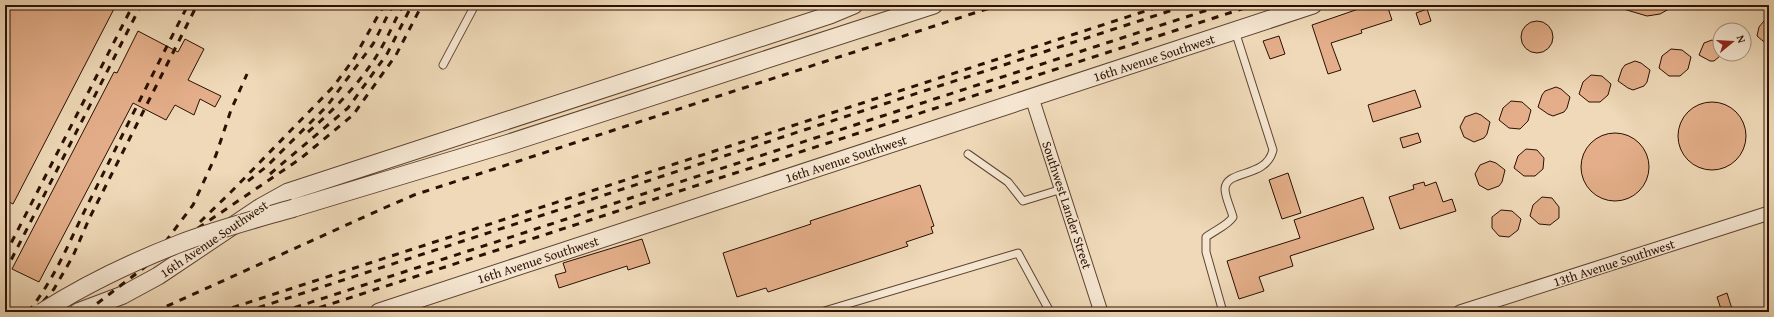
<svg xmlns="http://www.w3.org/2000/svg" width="1774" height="317" font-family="'Gentium Book Plus',serif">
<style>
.building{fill:#e3ae89;stroke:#2c1002}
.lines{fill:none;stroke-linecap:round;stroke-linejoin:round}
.service-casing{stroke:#5d4230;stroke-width:9}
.minor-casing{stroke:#5d4230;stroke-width:15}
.tertiary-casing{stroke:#5d4230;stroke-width:19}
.service{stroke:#f5e6d1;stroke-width:7}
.minor{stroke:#f5e6d1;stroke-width:13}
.tertiary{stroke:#f5e6d1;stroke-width:17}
.rail{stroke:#2c1002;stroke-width:3;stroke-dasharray:7 7;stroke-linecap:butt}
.tertiary-bridge-casing{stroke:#5d4230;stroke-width:19;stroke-linecap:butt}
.tertiary-bridge{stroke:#f5e6d1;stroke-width:17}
.labels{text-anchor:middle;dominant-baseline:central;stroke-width:3;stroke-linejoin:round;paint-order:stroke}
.street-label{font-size:13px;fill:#2c1002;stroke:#f5e6d1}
</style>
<rect width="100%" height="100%" fill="#efd9b8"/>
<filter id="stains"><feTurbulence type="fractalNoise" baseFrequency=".005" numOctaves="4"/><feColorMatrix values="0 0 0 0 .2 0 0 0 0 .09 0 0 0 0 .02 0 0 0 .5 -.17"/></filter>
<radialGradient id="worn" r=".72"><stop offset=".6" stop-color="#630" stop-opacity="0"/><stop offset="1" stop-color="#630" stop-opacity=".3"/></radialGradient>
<path class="building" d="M5,5H116L13,204L5,200Z
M1370,5H1387L1392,20L1361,30L1362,33L1331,43L1341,70L1328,74L1312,25Z
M1620,5H1676L1660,14L1647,16L1620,8Z
M1427,9L1431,21L1420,25L1416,13Z
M1769,15V46L1757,36L1759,27Z
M1521 37a16 16 0 1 1 32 0a16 16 0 1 1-32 0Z
M138,31L178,52L185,39L204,49L188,80L221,96L215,107L200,99L194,115L175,105L166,120L133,103L39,282L12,269L114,72L117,73Z
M1279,36L1285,54L1270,59L1263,41Z
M1712,40L1716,42L1720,46V56L1714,61H1710L1699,55L1704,43Z
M1671,49L1682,50L1691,57L1688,69L1680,76H1669L1659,68L1662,56Z
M1635,61L1641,63L1650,70L1647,82L1644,86L1633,90L1628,88L1618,81L1622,69L1625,65Z
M1591,75L1602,76L1611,84L1608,95L1600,102H1589L1579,94L1583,82Z
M1556,87L1561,89L1570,97L1567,108L1564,112L1553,116L1548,114L1538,107L1542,95L1545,91Z
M1415,90L1421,107L1373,122L1368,105Z
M1511,101L1522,102L1531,110L1528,121L1520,129L1509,128L1499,120L1503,108Z
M1678 136a34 34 0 1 1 68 0a34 34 0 1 1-68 0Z
M1476,113L1481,115L1490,122L1487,134L1484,138L1474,142L1464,137L1460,127L1465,117Z
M1418,133L1421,142L1403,148L1400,138Z
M1581 167a34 34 0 1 1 68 0a34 34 0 1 1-68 0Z
M1526,149L1537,150L1544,158L1543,169L1535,176H1524L1514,168L1518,156Z
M1490,161L1496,163L1505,170L1502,182L1499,186L1488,190L1479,185L1475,174L1480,165Z
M1288,173L1301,213L1282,219L1269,180Z
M1424,182L1425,186L1436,182L1443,202L1452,199L1456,211L1400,229L1389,197L1414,189L1413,185Z
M920,185L934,226L931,227L933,233L906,242L908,246L768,292L766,288L737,297L723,253L811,224L810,221Z
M1363,197L1374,229L1290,256L1293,266L1259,277L1264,291L1239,299L1227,261L1300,238L1294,220Z
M1542,197L1552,198L1559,207V218L1550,225L1539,224L1530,216L1533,205Z
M1501,210L1512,211L1521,219L1518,230L1509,237L1499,236L1492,228V217Z
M642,239L650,263L628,270L627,266L559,288L555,275L566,272L563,263Z
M1727,293L1733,312H1722L1717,297Z"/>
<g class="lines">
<g class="service-casing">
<path id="service" d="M443,65L475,5
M968,154L1008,182L1023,201L1062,189
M821,312L1018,253L1049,310L1042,312
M1223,312L1206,252V237C1215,230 1227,226 1233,217C1231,209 1225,197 1225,189C1226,169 1266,179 1273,150L1235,31"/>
</g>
<g class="minor-casing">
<path id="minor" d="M1032,98L1101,312
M1460,312L1769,213"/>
</g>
<g class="tertiary-casing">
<path id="tertiary" d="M294,208L506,144L934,5
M78,312L123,295L158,276L261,207L288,192L830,15L854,5
M379,312L1313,5"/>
</g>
<use href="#service" class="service"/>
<use href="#minor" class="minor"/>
<use href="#tertiary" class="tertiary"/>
<path class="rail" d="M308,132C335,109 361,82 379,52C388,37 395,20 403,5
M270,174L348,108L387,54L412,5
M248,181L266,167L327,106L373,44L393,5
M200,222L230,193L333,87L353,60L384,5
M157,253L193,205L216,155L231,110L247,74
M5,255L133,5
M5,272L141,5
M28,312C56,278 71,237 91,198C123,134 155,69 188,5
M34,312L54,289L73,256L89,219L197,5
M86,312L179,241L300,159L353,115L396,55L422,5
M154,312L384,208L414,195L999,5
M219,312L1164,5
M245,312L1188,5
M281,312L1223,5
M306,312L1254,5"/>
<g class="tertiary-bridge-casing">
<path id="tertiary-bridge" d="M42,312C86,284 132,262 181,243C218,229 256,219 294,208"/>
</g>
<use href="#tertiary-bridge" class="tertiary-bridge"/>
</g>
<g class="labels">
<g class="street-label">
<text transform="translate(1154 58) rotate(-18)">16th Avenue Southwest</text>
<text transform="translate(846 159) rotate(-18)">16th Avenue Southwest</text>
<text transform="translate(1067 205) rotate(72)">Southwest Lander Street</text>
<text transform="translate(214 239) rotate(-34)">16th Avenue Southwest</text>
<text transform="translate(538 260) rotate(-18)">16th Avenue Southwest</text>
<text transform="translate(1614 263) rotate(-18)">13th Avenue Southwest</text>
</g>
</g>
<rect width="1774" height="317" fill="none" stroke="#efd9b8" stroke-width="20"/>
<rect x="6" y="6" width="1762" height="305" fill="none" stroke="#2c1002" stroke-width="2"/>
<rect x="10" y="10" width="1754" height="297" fill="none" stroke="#2c1002"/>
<g transform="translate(1732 42) rotate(72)"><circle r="19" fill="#f5e6d1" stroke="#a5907e"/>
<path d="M0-3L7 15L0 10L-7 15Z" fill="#8f2418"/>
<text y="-6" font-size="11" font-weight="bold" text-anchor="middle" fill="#2c1002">N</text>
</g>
<rect width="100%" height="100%" filter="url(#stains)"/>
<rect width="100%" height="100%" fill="url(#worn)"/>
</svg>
